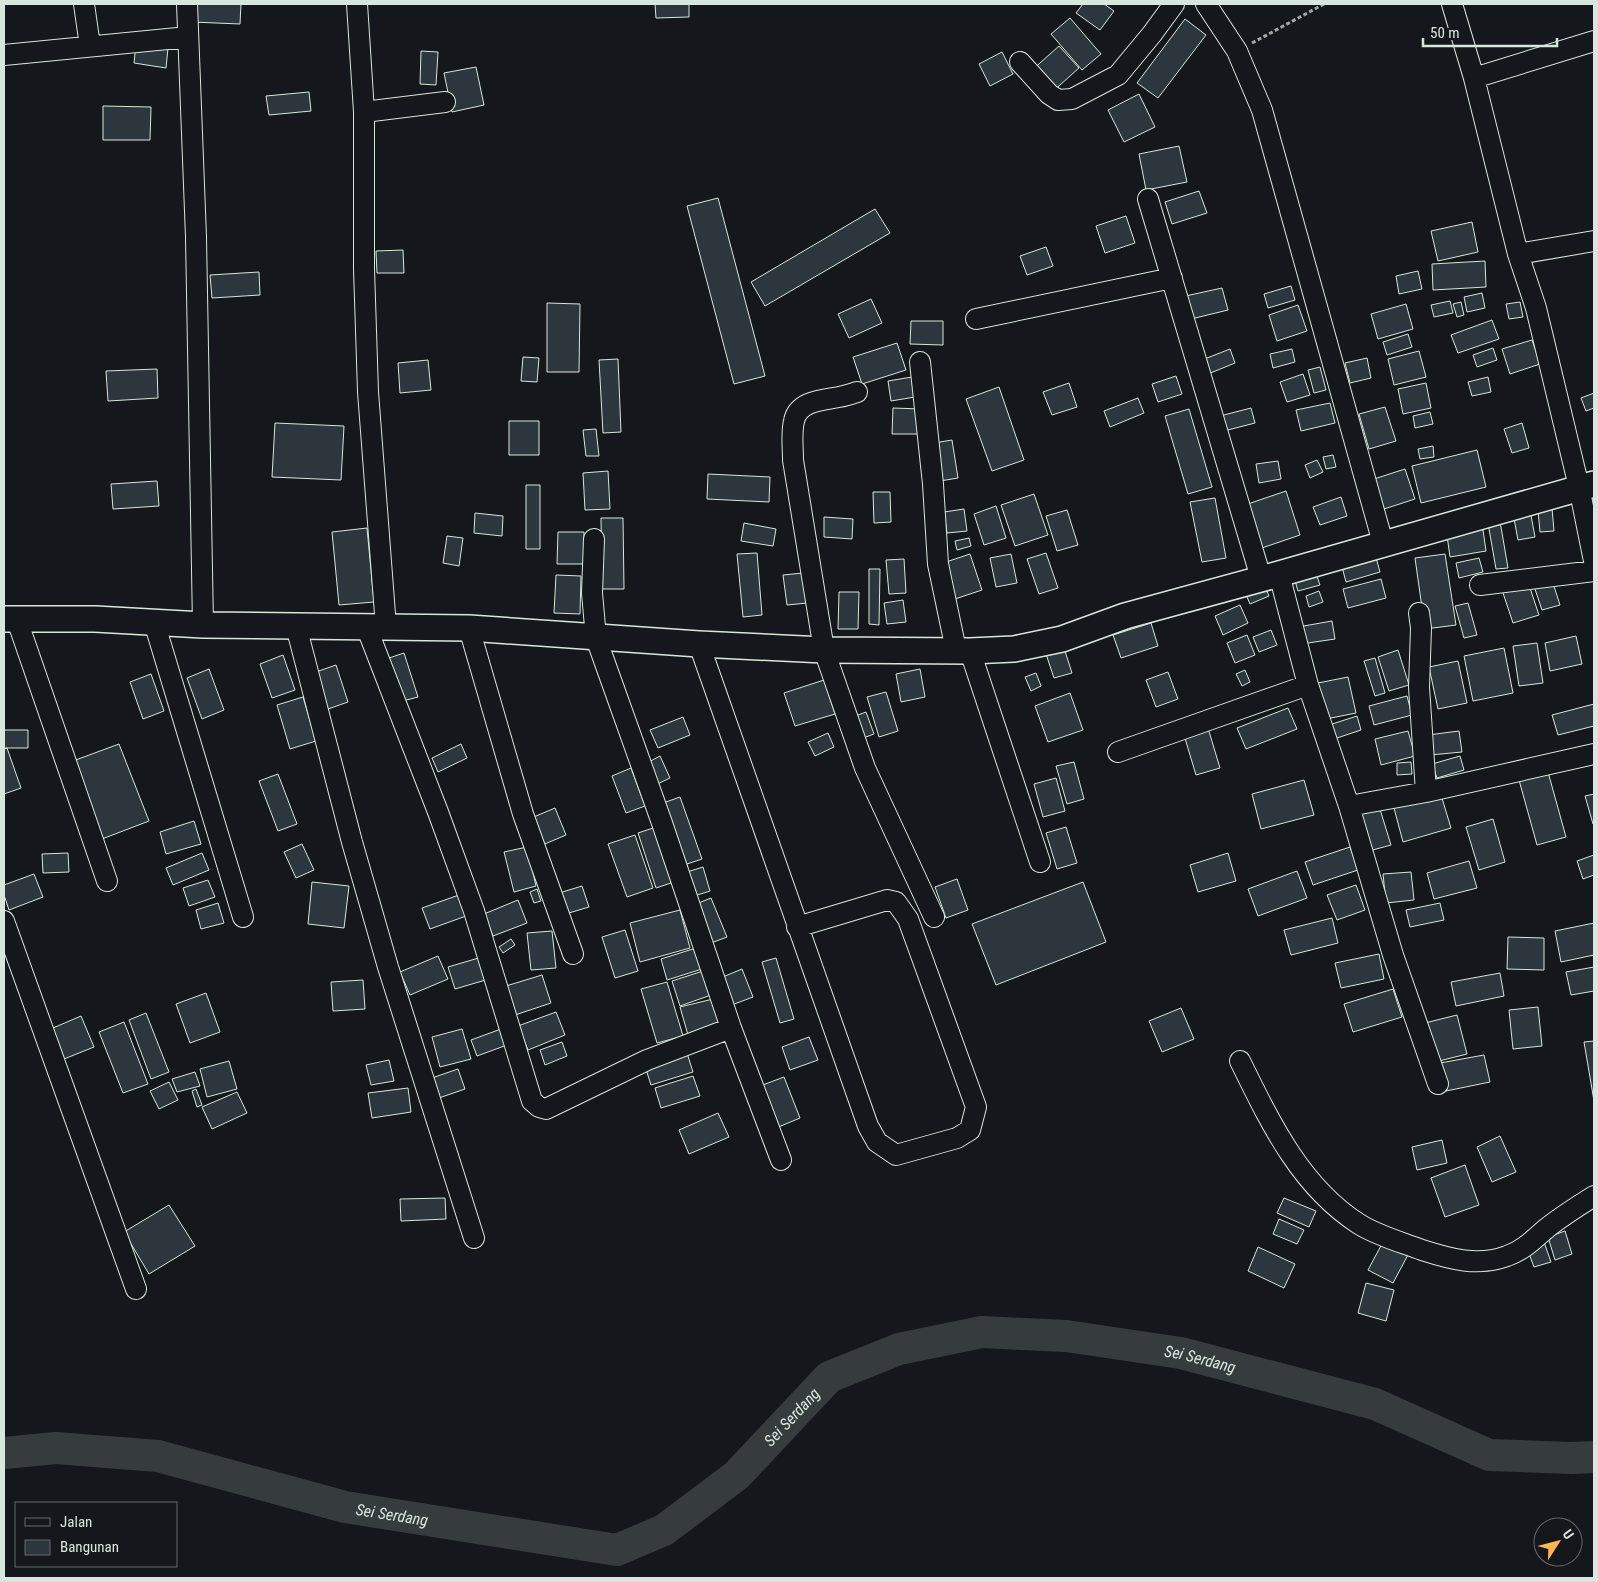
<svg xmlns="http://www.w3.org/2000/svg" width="1598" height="1582" font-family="'Roboto Condensed',sans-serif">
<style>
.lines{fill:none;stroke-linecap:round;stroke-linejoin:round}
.river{stroke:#363b3e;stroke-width:32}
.building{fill:#2c363c;stroke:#d8e6dc}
.minor-casing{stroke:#d8e6dc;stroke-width:22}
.major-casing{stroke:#d8e6dc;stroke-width:28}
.path{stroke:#9da8a2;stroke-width:3;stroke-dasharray:4 2.5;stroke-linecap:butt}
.minor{stroke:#14181c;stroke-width:20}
.major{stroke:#14181c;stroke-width:25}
.labels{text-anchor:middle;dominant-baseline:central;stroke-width:4;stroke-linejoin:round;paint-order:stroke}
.water-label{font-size:16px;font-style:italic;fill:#d8e6dc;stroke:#14181c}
</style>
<rect width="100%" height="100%" fill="#14181c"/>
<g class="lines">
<path class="river" id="s1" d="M4,1453L56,1448L158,1456L345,1507L617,1550L664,1530L737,1475L829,1377L899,1349L982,1332L1066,1336L1181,1353L1375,1404L1489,1455L1571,1458L1594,1457"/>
</g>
<path class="building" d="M192,4H241L240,24L192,22Z
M655,4H689V17L656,18Z
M1083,4H1104L1114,11L1100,30L1076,13Z
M1070,18L1101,54L1082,70L1051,34Z
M1185,19L1206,35L1158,98L1137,83Z
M136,44L168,48L166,68L134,63Z
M1059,46L1079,68L1051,93L1031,71Z
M421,51L438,52L436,85L420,84Z
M1002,52L1013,74L990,86L979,64Z
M476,67L484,105L452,112L444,73Z
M309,92L311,111L269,115L266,96Z
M1139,94L1155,127L1124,142L1108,110Z
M103,106L151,107L150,140H103Z
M1179,146L1187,182L1146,190L1139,154Z
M1199,191L1207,213L1172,224L1165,202Z
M718,198L765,376L734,384L687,206Z
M875,209L890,233L765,306L751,282Z
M1126,216L1135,243L1105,253L1096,226Z
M1472,222L1478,252L1438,261L1431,231Z
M1046,247L1053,266L1027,275L1020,256Z
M403,250L404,273H377L376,251Z
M1485,261L1486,287L1433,290L1432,264Z
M1418,271L1422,289L1399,294L1396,276Z
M259,272L260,295L212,298L210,275Z
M1291,286L1295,300L1268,308L1264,294Z
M1222,288L1228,310L1187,320L1181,297Z
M1482,293L1485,308L1467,312L1464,297Z
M871,299L882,323L849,338L838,314Z
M1450,301L1453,313L1434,317L1431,305Z
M1461,302L1464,315L1457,317L1453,304Z
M1520,302L1523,317L1509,319L1506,304Z
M547,303L580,304L579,372H547Z
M1406,304L1413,329L1378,339L1371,314Z
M1298,305L1307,331L1277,341L1269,315Z
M1492,320L1499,339L1458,353L1451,335Z
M911,321H943V345L910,344Z
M1408,334L1412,347L1387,355L1383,342Z
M1532,340L1540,364L1510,374L1502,349Z
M897,343L906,370L862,384L853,357Z
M1493,348L1497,360L1477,367L1473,355Z
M1230,349L1235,363L1208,374L1202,360Z
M1292,349L1295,362L1273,368L1270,354Z
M1419,351L1426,377L1394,385L1388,359Z
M523,357L539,358L537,382L521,381Z
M1367,358L1371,378L1350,383L1345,363Z
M618,359L621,432L603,433L599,360Z
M428,360L431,390L400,393L398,363Z
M1320,367L1326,390L1314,393L1308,370Z
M157,369L158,398L108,401L106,371Z
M1303,374L1310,395L1287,402L1280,382Z
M1176,376L1182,394L1158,402L1152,384Z
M912,377L915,397L891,401L888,381Z
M1488,377L1491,392L1472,396L1468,382Z
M1069,383L1077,407L1052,415L1043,392Z
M1426,383L1431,408L1403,414L1398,389Z
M999,387L1024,460L992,471L966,399Z
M1594,393V408L1586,411L1581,398Z
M1138,398L1144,413L1110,427L1104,411Z
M1330,403L1335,423L1301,431L1296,410Z
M1385,407L1396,441L1369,449L1359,414Z
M893,408L921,409V434H892Z
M1251,408L1255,423L1224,431L1220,416Z
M1189,409L1212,487L1188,494L1165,416Z
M1430,412L1433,424L1415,428L1413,416Z
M509,421H539V455H509Z
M275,423L344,426L341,480L272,477Z
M1522,423L1529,448L1512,453L1504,429Z
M596,429L599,456H586L583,430Z
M952,440L958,478L940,481L934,443Z
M1433,446L1434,457L1420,459L1418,449Z
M1477,450L1486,487L1421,503L1412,466Z
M1333,455L1336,467L1326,469L1323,457Z
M1317,460L1323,472L1310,478L1305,465Z
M1278,461L1281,479L1259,483L1256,464Z
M1405,469L1415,499L1384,509L1374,479Z
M608,471L610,509L585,510L583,473Z
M708,474L770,477L769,502L707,499Z
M157,481L159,506L113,509L111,484Z
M526,485H540V549H526Z
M1286,491L1300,535L1256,550L1242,506Z
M873,492H890L891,522L874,523Z
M1034,494L1048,535L1015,546L1001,505Z
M1341,497L1347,516L1320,525L1313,507Z
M1215,498L1226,558L1202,562L1190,502Z
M996,506L1006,538L984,545L974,514Z
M1552,508L1554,531L1540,532L1538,510Z
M964,509L967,531L947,533L944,512Z
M1067,510L1078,545L1057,551L1046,516Z
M1530,510L1535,537L1518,540L1513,513Z
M475,513L503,516L502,536L474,533Z
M824,517L853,519L852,539L824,537Z
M601,518H623L624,589H602Z
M1500,521L1508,568L1496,569L1488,523Z
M744,523L776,529L773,546L741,541Z
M1482,523L1486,551L1450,557L1446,528Z
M367,528L374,602L339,605L332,532Z
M558,532H584V564H557Z
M447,536L463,538L459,566L443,563Z
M969,538L971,546L957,550L955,541Z
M757,553L762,615L743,617L737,554Z
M1046,553L1058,588L1039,594L1027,559Z
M970,554L982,590L952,600L940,564Z
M1011,554L1017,583L996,587L990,558Z
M1375,554L1380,572L1346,582L1341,563Z
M1445,554L1456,625L1425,629L1415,558Z
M1479,558L1483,572L1459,578L1456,563Z
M904,559L906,593L889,594L886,560Z
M1314,568L1320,585L1298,591L1293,574Z
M869,569H880L879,625L869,624Z
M803,573L807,603L787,605L783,575Z
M556,575L581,576L580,614L554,613Z
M1381,579L1386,598L1348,608L1343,589Z
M1552,580L1560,605L1542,610L1534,586Z
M1263,582L1269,596L1250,604L1244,590Z
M1529,585L1539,615L1513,623L1503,593Z
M1319,591L1323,602L1309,607L1306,596Z
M839,592H859L858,629H838Z
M903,600L906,622L887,624L884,603Z
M1468,603L1477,635L1464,638L1455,606Z
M1240,605L1248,623L1223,635L1215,616Z
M1332,621L1335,639L1301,644L1298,627Z
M1151,623L1158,646L1121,658L1113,635Z
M1271,630L1277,645L1259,652L1253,637Z
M1247,635L1255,655L1235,663L1227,643Z
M1576,636L1582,664L1550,671L1545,643Z
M1537,643L1543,683L1519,686L1513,646Z
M1063,645L1072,673L1054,678L1045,651Z
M1504,648L1513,693L1473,701L1464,656Z
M1398,650L1409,685L1389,691L1378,657Z
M404,653L418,697L399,702L386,659Z
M283,655L295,690L272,698L260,664Z
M1375,658L1385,693L1375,696L1364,661Z
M1458,661L1467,703L1438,709L1429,667Z
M336,665L348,702L328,709L316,672Z
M209,669L224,710L202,719L187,678Z
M920,669L925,697L901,702L896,674Z
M1245,670L1250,682L1242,686L1236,674Z
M1168,672L1178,699L1156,707L1146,680Z
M1036,673L1041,686L1031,691L1025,677Z
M151,674L164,711L143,719L130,682Z
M1348,677L1356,713L1326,719L1318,683Z
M824,680L835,714L795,726L784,693Z
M886,692L898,731L879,737L867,697Z
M1070,693L1083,730L1048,742L1035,706Z
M1407,696L1412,715L1374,725L1369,706Z
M303,697L316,741L290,749L277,705Z
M1594,704V726L1558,735L1552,715Z
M1288,708L1297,729L1246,749L1237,728Z
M866,712L874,734L858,740L850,718Z
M1357,716L1361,730L1331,740L1326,726Z
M683,717L690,735L658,748L650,730Z
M1208,728L1220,768L1196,775L1184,735Z
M4,730H28V748H4Z
M1408,731L1415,756L1381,765L1375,739Z
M1459,731L1462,752L1430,755L1428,735Z
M828,733L834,747L815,756L808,742Z
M119,744L149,821L102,839L73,761Z
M461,744L467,758L438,772L432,758Z
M7,748L21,788L4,794V749Z
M660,756L670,778L653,786L643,765Z
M1460,756L1464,770L1437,778L1432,764Z
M1074,762L1084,799L1067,804L1056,766Z
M1411,762L1412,774L1397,775V763Z
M631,768L645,806L626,813L612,776Z
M1548,772L1566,837L1537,845L1519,780Z
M278,774L297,824L278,831L259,781Z
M1056,778L1065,811L1043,817L1034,784Z
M1304,780L1314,815L1261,829L1252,794Z
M1594,794V824H1593L1585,796Z
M1441,795L1451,828L1403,842L1394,808Z
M680,797L702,859L684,865L663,803Z
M1379,806L1391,845L1369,851L1357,813Z
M555,808L566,835L540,846L529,819Z
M1493,819L1505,862L1479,870L1466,827Z
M194,821L201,844L166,854L160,832Z
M656,827L674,882L656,888L638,833Z
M1066,827L1077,863L1057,869L1046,833Z
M635,835L653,888L627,897L608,844Z
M302,844L314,870L296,878L284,852Z
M527,847L536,886L514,892L504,852Z
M1350,847L1358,870L1313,885L1305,862Z
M68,853L69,872L43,873L42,854Z
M202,853L209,870L173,885L166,868Z
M1228,853L1236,881L1198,892L1190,865Z
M1594,855V875L1583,879L1577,861Z
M1469,861L1477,888L1434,899L1427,873Z
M703,867L710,891L694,896L687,872Z
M1297,871L1307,898L1258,916L1248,889Z
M1411,872L1414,900L1386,903L1383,874Z
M34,874L43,897L9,910L4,895V885Z
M957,879L968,910L946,918L935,887Z
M208,880L215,897L189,906L183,888Z
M312,882L349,886L344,928L308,924Z
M1083,882L1106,942L996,985L972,924Z
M1356,885L1365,910L1337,920L1327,895Z
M582,886L589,907L562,915L556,894Z
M537,889L541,901L534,903L530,892Z
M459,895L466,916L430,929L422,908Z
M711,898L727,937L711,943L696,904Z
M518,900L527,923L493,936L484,914Z
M218,903L224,923L201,929L196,910Z
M1440,903L1444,920L1410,927L1406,910Z
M680,910L690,948L640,962L630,923Z
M1332,918L1338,943L1291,955L1284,930Z
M1594,923V955L1561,962L1555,931Z
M625,930L638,971L615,978L602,937Z
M552,931L556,968L531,970L527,933Z
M1508,937L1544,938V970L1507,969Z
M511,939L515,945L503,953L499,947Z
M696,948L702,969L667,980L661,959Z
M1379,954L1384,979L1341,988L1335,963Z
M438,956L448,979L410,995L400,972Z
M482,957L489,979L455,989L448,967Z
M776,958L794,1019L780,1023L762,962Z
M1594,967V991L1571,995L1566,972Z
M742,969L753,997L729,1006L718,979Z
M703,971L711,995L680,1006L672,981Z
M1500,973L1504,996L1456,1006L1451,982Z
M542,975L551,1003L515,1015L506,986Z
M363,980L365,1009L333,1011L331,982Z
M667,982L683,1036L657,1043L641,989Z
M1393,989L1402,1017L1353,1032L1344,1004Z
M206,993L220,1032L190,1043L176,1004Z
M713,999L721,1026L688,1035L680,1007Z
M1538,1007L1542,1046L1513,1049L1509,1010Z
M1181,1008L1194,1039L1162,1052L1149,1021Z
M556,1012L565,1035L528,1050L518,1026Z
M146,1013L169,1072L151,1079L129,1020Z
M1457,1015L1467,1054L1435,1062L1425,1023Z
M81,1016L94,1047L59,1061L46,1031Z
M124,1022L148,1084L123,1093L99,1032Z
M462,1029L471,1059L440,1067L432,1037Z
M501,1029L507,1045L477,1056L471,1040Z
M809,1037L818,1060L790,1070L782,1047Z
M1594,1041V1101L1584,1042Z
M562,1042L567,1056L545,1065L540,1050Z
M686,1050L693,1072L651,1085L644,1063Z
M1484,1055L1490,1082L1446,1091L1440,1063Z
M389,1060L394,1081L371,1085L366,1065Z
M229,1061L237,1089L207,1097L200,1069Z
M458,1069L465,1089L433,1100L426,1080Z
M195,1072L200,1086L177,1092L172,1079Z
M693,1076L700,1096L661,1108L655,1088Z
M784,1077L800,1118L776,1128L760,1086Z
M169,1082L178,1100L159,1109L150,1091Z
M408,1088L411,1112L372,1118L368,1093Z
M196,1089L202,1105L197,1107L192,1091Z
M237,1092L247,1113L212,1129L202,1107Z
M718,1113L729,1137L689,1154L679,1130Z
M1500,1136L1516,1172L1492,1182L1477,1147Z
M1442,1140L1447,1163L1417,1170L1412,1147Z
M1465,1165L1479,1205L1445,1217L1431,1178Z
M445,1198L446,1219L401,1221L400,1199Z
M1284,1198L1316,1211L1309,1227L1277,1213Z
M169,1205L195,1246L149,1274L124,1232Z
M1279,1219L1304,1230L1297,1244L1273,1234Z
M1565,1231L1572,1254L1555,1260L1548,1237Z
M1384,1240L1409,1253L1393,1283L1368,1270Z
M1544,1242L1551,1262L1534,1267L1527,1248Z
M1258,1247L1295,1264L1284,1288L1248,1271Z
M1366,1283L1394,1290L1386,1321L1358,1313Z"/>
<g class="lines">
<g class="minor-casing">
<path id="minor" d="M84,4L90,46
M187,4L196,237L203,625
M357,4L364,112V269L368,392L386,627
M1206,4L1237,51L1262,110L1383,543
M1452,4L1474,78L1518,254L1536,308L1579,487L1594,561
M4,55L188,37
M1020,62L1049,94L1058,100L1072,99L1118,75L1152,34L1174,4
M1474,78L1594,41
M364,112L445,102
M1148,199L1261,578
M1518,254L1594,241
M976,319L1172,278
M920,362L933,484L938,564L956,650
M857,392C851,394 845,396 839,397C822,400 798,401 794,421C791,434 793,447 793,460L824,650L865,768L934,917
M594,539L592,593L596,638L662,823L731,1028L781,1160
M1279,574L1308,685L1349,806L1393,955L1438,1084
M1480,585L1594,571
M1419,613L1421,628L1419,687L1426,792
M17,620L107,881
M154,622L243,917
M296,626L352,842L388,967L474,1238
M366,626L438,812L474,911L532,1101L539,1107L546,1109L647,1060L731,1028
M469,628L523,814L573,954
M699,644L868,1126L877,1142L896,1155L957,1138L970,1130L976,1107L908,919L896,902L887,900L797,927
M970,651L1040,862
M1118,752L1308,685
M1349,806L1426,792L1594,754
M4,921L136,1289
M1240,1061C1270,1122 1300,1186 1359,1224C1378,1236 1401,1242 1422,1250C1450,1259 1478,1267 1507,1256C1524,1250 1534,1239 1547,1228C1562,1216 1578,1206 1594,1196"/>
</g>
<g class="major-casing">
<path id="major" d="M4,619H95L203,625L469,628L699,644L824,650L970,651L1014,649L1062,639L1125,616L1279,574L1594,484"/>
</g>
<path class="path" d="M1252,43L1324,4"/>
<use href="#minor" class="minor"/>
<use href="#major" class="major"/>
</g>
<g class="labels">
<g class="water-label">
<text stroke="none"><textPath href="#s1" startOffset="1281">Sei Serdang</textPath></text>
<text stroke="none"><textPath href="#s1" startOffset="846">Sei Serdang</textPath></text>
<text stroke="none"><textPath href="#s1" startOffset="396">Sei Serdang</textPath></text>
</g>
</g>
<rect width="1598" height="1582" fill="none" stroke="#d8e6dc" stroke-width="10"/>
<rect x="15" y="1502" width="162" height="65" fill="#14181c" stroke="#626a69"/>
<rect x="25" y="1518" width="25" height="8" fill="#14181c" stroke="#626a69"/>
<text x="60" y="1527" font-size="15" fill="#d8e6dc">Jalan</text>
<rect x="25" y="1540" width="25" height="15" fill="#2c363c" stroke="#626a69"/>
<text x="60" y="1552" font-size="15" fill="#d8e6dc">Bangunan</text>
<g transform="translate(1558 1542) rotate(54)"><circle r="24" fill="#14181c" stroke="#626a69"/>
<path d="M0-4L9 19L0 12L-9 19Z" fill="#ffb74d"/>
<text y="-8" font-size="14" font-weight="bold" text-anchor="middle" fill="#d8e6dc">U</text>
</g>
<path d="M1423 38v8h134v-8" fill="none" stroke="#d8e6dc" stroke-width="2.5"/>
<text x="1430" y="38" font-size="15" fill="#d8e6dc" stroke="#14181c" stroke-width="4" paint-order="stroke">50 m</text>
</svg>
